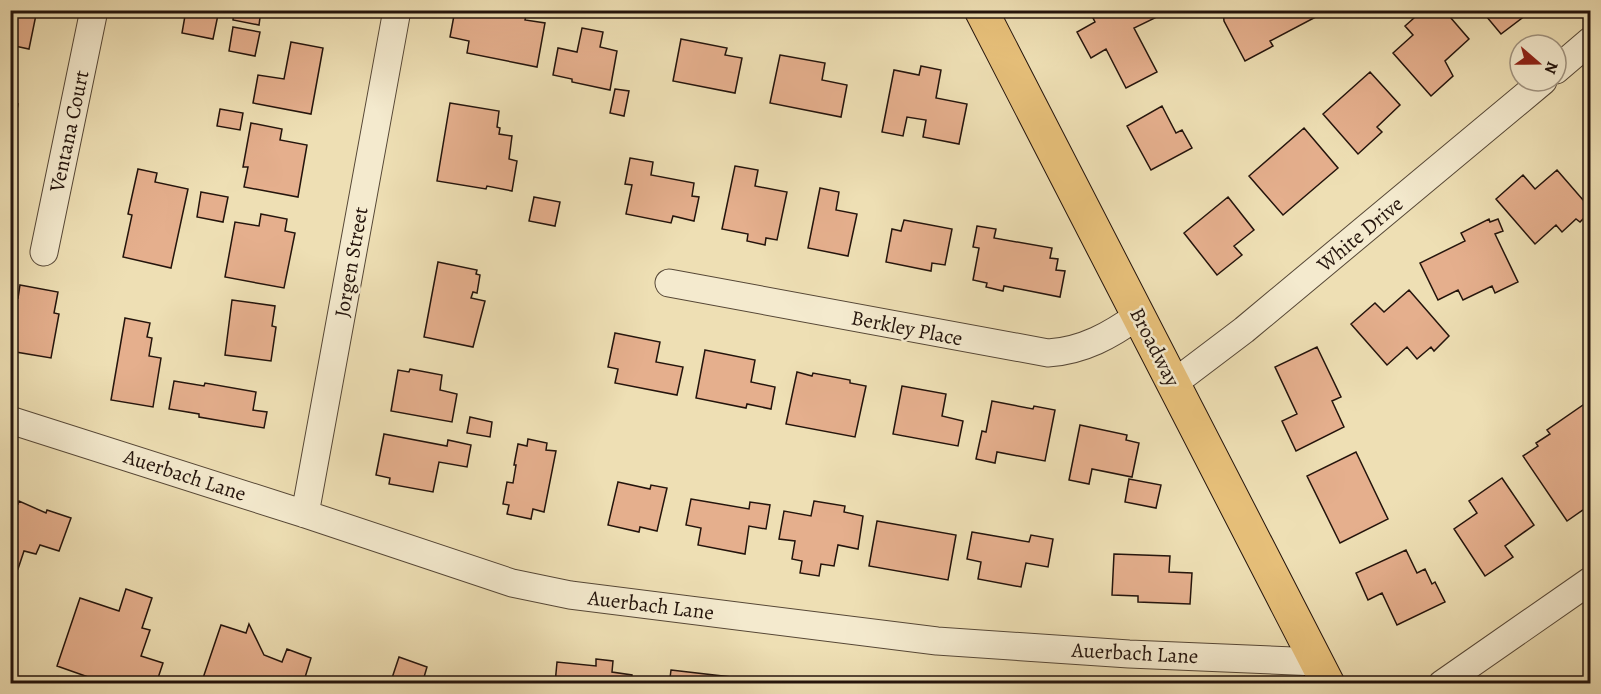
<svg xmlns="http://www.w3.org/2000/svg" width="1601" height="694" font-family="Alegreya,serif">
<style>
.building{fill:#e5af8d;stroke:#24140c;stroke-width:1.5}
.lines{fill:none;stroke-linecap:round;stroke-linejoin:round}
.minor-casing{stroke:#564736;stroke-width:29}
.major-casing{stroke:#24140c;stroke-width:35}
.minor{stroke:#f4eace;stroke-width:27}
.major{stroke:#e7c07a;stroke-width:33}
.labels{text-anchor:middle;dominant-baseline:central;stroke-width:5;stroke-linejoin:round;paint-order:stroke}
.street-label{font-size:21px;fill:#24140c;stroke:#f4eace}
</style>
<rect width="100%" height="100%" fill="#eedfb4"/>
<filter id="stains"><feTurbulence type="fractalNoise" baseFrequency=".00333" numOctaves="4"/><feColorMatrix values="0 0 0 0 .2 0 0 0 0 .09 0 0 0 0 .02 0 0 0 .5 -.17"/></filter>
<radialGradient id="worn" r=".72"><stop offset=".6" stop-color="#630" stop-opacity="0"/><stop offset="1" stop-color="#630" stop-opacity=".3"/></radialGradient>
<path class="building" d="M10,10H37L29,49L10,45Z
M186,10H219L213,39L182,33Z
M234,10H261L259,25L233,20Z
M455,10H498L526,16L525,20L545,23L537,67L467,53L469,41L450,37Z
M1107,10H1113L1115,13L1120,10H1158L1161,15L1134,28L1157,72L1126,88L1106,49L1091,58L1077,32L1095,22L1093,18Z
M1223,10H1329L1270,41L1273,46L1245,61L1224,21Z
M1423,10H1444L1469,39L1445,61L1453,76L1431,96L1393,53L1413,35L1405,26Z
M1481,10H1522L1526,15L1501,34Z
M233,27L260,32L255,56L229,51Z
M582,28L603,32L600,47L617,51L610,90L572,82V79L553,75L558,48L577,52Z
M681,39L727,48L725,55L742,58L735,93L673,81Z
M291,42L323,48L311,114L253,103L258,75L284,79Z
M780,55L825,63L822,80L847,85L841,117L770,103Z
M921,66L941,70L936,98L967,104L959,144L923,137L926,120L907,117L903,136L882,132L894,70L919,75Z
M1370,72L1400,105L1377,127L1382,132L1358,154L1323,114Z
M615,89L629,91L624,116L610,113Z
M10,103L18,104L12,141H10Z
M450,103L499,111L497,127L500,128L499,134L512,136L509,159L517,161L512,191L487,186L486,189L437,181Z
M1162,106L1176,133L1182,130L1192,148L1151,170L1127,126Z
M220,109L243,113L240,130L217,126Z
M251,123L282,129L280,140L307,145L298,197L244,187L248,167H243Z
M1304,128L1338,168L1283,215L1249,176Z
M630,158L653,162L651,175L694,183L692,196L699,197L694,221L673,216L671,223L626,214L632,185L625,184Z
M735,166L758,170L755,186L787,192L777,240L766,238L765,245L747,241L748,234L722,229Z
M138,169L157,173L155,182L188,189L171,268L123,257L132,215L128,214Z
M1557,170L1590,208V212L1580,222L1576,219L1562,232L1556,225L1535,244L1496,199L1523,175L1535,189Z
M820,188L839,192L836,210L857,214L848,256L808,248Z
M201,192L228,197L223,222L197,217Z
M534,197L560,202L555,226L529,221Z
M1228,197L1254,230L1234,246L1242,255L1217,275L1184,233Z
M261,214L287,219L285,231L295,233L284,288L225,277L235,222L259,226Z
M1489,219L1490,222L1498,219L1503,231L1495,234L1518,282L1495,293L1492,286L1463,300L1458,290L1438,300L1420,263L1465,241L1461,233Z
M904,220L952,229L945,265L932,263L931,271L886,262L892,229L901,231Z
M977,226L996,229L994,238L1052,248L1050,258L1058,259L1056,270L1065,271L1060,297L1004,286L1003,291L986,287L987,283L973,280L979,248L973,247Z
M438,262L477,270L476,274L480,275L477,293L473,292L471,298L485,301L473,347L424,337Z
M20,285L58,292L54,313L59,314L51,358L10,351V296L18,298Z
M1409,290L1449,336L1434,351L1431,347L1417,359L1407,347L1387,365L1351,324L1375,303L1384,312Z
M232,300L275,306L272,326L276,327L271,361L225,355Z
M125,318L150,323L147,337L152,338L149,356L161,358L153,407L111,400Z
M615,333L660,342L656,362L683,367L677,395L615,383L618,369L608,367Z
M1317,347L1341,397L1332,401L1344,427L1296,451L1282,421L1297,414L1275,367Z
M705,350L755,360L751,382L775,387L771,409L747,404L746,408L696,398Z
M410,369L442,375L440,390L457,394L452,422L391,411L398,370L409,372Z
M797,372L812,376L813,373L850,380V383L866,386L855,437L786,424Z
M174,381L204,386L205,383L256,392L253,410L267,412L264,428L199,417V414L169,409Z
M902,386L946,394L942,416L963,421L958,446L893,434Z
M992,401L1033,409L1034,406L1055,410L1045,461L997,452L995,463L976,459L982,431L986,432Z
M1583,405L1590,415V505L1567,521L1523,456L1538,446L1536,443L1550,434L1547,430Z
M470,417L492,422L490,437L467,433Z
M1080,425L1127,435L1126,440L1139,443L1132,477L1092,469L1089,484L1069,480Z
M384,434L447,446L448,440L471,445L467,467L439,462L433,492L389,484L390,478L376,475Z
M528,439L547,443L546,450L556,451L544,512L533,509L531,519L507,514L509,505L503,504L507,482L513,483L516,465H514L518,444L527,446Z
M1356,452L1388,519L1340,543L1307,476Z
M1502,478L1534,525L1505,546L1513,557L1485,576L1454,529L1477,513L1469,501Z
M1129,479L1161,485L1156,508L1125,502Z
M618,482L650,489L651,485L667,488L657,531L640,527L639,532L608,525Z
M691,499L749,509L750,502L770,505L766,529L749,526L745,554L698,545L701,528L686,525Z
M10,501L18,504L19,501L46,513L47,510L71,518L59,551L40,545L36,554L24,551L18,569L10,566Z
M814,501L845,506L844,512L863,516L858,549L838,545L834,566L821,564L819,576L800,573L802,561L792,559L795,541L779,539L784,511L811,516Z
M877,521L956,535L948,580L869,566Z
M972,532L1029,542L1031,535L1053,539L1048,567L1026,563L1021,587L978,579L981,562L967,559Z
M1406,550L1417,573L1425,569L1432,584L1435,582L1445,602L1397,625L1382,593L1368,600L1356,573Z
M1114,554L1170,556L1169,572L1192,573L1190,604L1138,602V596L1112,595Z
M126,589L152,598L142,628L150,630L141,656L163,663L156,684H108L57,666L80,598L119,611Z
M249,624L264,655L282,662L287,649L311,658L303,684H201L221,625L246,633Z
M399,657L427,667L422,684H390Z
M596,659L613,661L612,672L632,675L631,684H555L557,662L596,666Z
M671,670L731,677L730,684H662L663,678H670Z"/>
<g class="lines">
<g class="minor-casing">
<path id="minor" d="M1556,70L1590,41
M44,252L94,10
M669,283L1048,353C1083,351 1111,335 1139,315
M1174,383L1244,330L1543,81
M10,420L305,514L512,583L570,595L937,641L1129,654L1317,662
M305,514L397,10
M1442,684L1590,581"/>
</g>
<g class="major-casing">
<path id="major" d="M981,10L1328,684"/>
</g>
<use href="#minor" class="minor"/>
<use href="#major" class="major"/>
</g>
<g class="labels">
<g class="street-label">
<text transform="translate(69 131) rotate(-78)">Ventana Court</text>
<text transform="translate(1360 234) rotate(-40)">White Drive</text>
<text transform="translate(351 262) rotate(-80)">Jorgen Street</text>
<text transform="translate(907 328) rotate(11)">Berkley Place</text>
<text transform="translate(1155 347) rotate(63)">Broadway</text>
<text transform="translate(185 475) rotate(18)">Auerbach Lane</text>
<text transform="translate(651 605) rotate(7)">Auerbach Lane</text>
<text transform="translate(1135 653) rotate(3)">Auerbach Lane</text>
</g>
</g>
<rect width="1601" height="694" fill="none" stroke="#eedfb4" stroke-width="36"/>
<rect x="12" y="12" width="1577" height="670" fill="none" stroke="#24140c" stroke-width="3"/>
<rect x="18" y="18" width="1565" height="658" fill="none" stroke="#24140c" stroke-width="1.5"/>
<g transform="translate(1538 63) rotate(110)"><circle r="28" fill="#f4eace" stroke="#a19480" stroke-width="1.5"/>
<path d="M0-4.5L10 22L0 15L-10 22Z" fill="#8f2418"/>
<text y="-9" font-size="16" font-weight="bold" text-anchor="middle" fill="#24140c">N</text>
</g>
<rect width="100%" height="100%" filter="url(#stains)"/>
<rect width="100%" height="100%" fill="url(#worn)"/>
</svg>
